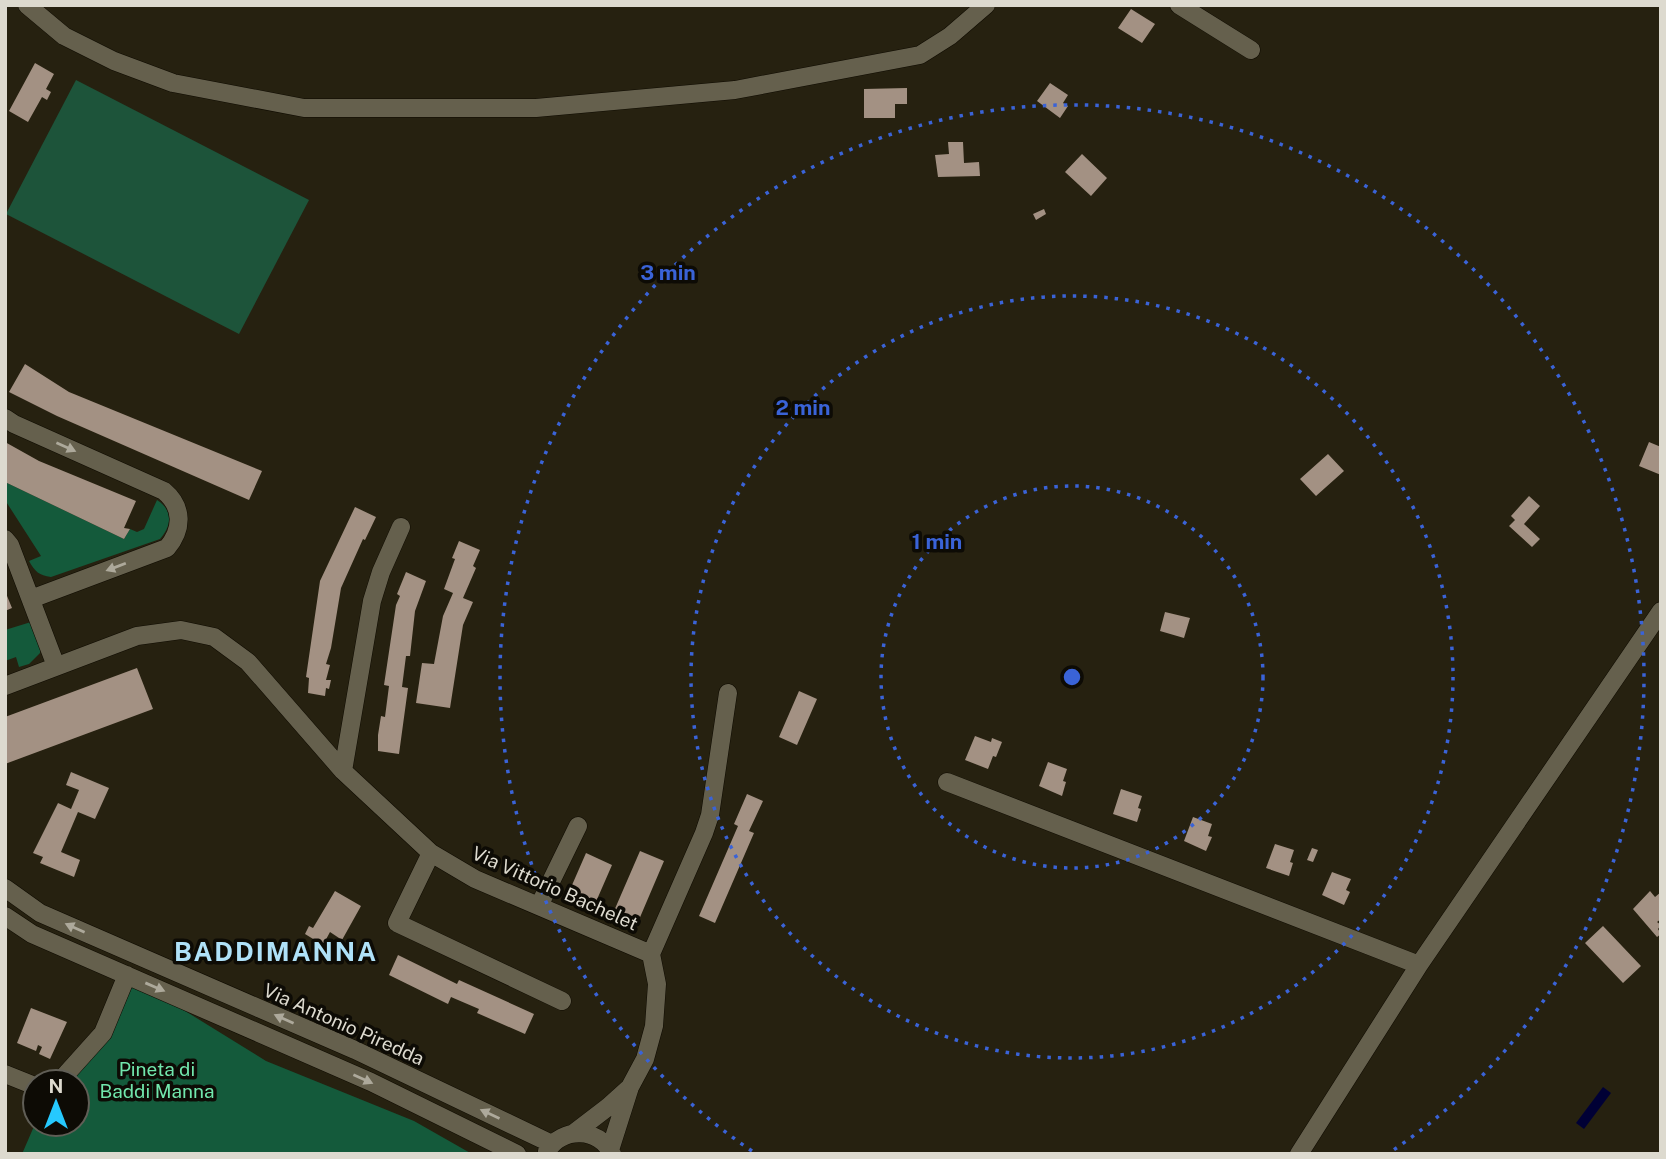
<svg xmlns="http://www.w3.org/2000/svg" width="1666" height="1159" font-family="'Public Sans',sans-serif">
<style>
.green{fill:#1d543a}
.forest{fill:#145a3b}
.water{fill:#000035}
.building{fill:#a39183}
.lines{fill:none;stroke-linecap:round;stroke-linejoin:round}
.minor-casing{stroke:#0f0b00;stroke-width:19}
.minor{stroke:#65604d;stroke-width:18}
.oneway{fill:#ada99b}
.ring{fill:none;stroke:#3a63d7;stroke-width:3.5;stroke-dasharray:3.5 7}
.labels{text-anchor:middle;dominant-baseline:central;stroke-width:7;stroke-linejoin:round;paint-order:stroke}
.street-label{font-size:19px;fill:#dddacf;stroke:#0d0b05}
.park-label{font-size:19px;fill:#71e6ac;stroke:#0d0b05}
.district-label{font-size:26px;font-weight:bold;letter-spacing:2px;fill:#afe1f8;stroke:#0d0b05}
.centre{fill:#3a63d7;stroke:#0d0b05;stroke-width:3.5}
.ring-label{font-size:21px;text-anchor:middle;font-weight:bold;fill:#3a63d7;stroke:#0d0b05;stroke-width:7;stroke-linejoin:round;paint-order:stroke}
</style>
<rect width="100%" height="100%" fill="#262110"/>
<path class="green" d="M76,80L309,200L239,334L6,214Z"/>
<path class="forest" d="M5,482L124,539L130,529L137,532L144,529L157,500C173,510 172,526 160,539L51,577C39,575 35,572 29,561L41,556L5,500Z
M31,622L40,644V653L29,664L19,667L16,657L5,661V630Z
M127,975L266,1061L414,1121L472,1154H22L35,1124H77V1082H59L89,1051Z"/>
<path class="water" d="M1603,1087L1611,1093L1584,1129L1576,1123Z"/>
<path class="building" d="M1131,9L1155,24L1142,43L1118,28Z
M35,63L54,74L46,89L51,92L47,100L42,97L28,122L9,111Z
M1050,83L1068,95L1063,103L1068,106L1060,118L1037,101Z
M907,88V104H895V118H864V89Z
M948,142H963L964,163L979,162L980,176L938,177L935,155L949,154Z
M1082,154L1107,178L1091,196L1065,172Z
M1044,209L1046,214L1036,220L1033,214Z
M25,364L69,392L262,471L249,500L57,416L9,392Z
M5,442L39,461L136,501L124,528L130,529L124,539L5,482Z
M1649,442L1661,447V475L1639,466Z
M1328,454L1344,471L1316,496L1300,479Z
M1529,496L1540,506L1524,524L1540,539L1532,547L1509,526L1515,520L1511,516Z
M355,507L376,517L365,540L363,539L341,588L331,648L326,664L330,665L326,680H331L329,689L326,688L325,696L308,693L309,678L306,677L320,581Z
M459,541L480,550L473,566L476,568L463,598L473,602L463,625L450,708L416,703L422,663L434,664L443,616L453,593L444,589L455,559L452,558Z
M406,572L426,581L415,611L410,656H406L402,687L408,688L399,754L378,751V735L381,716L385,717L389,686L384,685L396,605L400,596L397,594Z
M5,591L12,608L5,611Z
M1165,612L1190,618L1184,638L1160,631Z
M137,668L153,709L5,764V717Z
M799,691L817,699L797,745L779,737Z
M975,736L991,742L992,738L1002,742L996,757L993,756L988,769L965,760Z
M1048,762L1067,769L1063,781L1066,782L1062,796L1039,786Z
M71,772L109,788L95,819L78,812L61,852L80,860L74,877L40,863L43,857L33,853L58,803L71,809L79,790L66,785Z
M1121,789L1142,796L1138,808L1141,809L1137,822L1113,814Z
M747,794L763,801L749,831L754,833L715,923L699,916L738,826L734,824Z
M1193,817L1212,824L1208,836L1212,837L1206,851L1184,841Z
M1275,844L1294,850L1290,862L1293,863L1289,876L1266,868Z
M1312,848L1318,850L1313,862L1307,860Z
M640,851L664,861L638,922L614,911Z
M586,853L612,865L595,904L569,892Z
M1332,872L1351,879L1346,890L1350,892L1344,905L1322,895Z
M335,891L361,906L342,940L330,932L323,945L305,934L309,926L313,928Z
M1650,891L1655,897L1661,892V919L1657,922L1661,925L1658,929L1661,934L1657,937L1633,909Z
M1603,926L1641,966L1623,983L1585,943Z
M398,955L457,984L459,980L534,1014L525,1034L477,1013L479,1009L451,997L448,1004L389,975Z
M31,1008L67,1022L50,1059L39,1054L42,1047L38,1045L36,1051L17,1043Z"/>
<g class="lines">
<g class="minor-casing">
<path id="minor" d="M27,5L64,36L114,61L173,83L304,108H536L735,90L920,55L950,36L986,5
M1179,5L1251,50
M5,418L14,424L164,491C183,507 183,529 167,548L31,599
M5,539L10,545L56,666
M5,686L137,636L181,630L214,637L248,662L343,771L431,853L475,879L651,954L657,984L654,1026L645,1059L630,1087L610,1150
M343,771L372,601L381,572L401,527
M947,782L1419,965
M431,853L397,923L562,1001
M5,888L40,913L355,1050L552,1144
M539,906L578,826
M5,916L32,934L371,1082L517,1154
M651,954L704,833L710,815L728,693
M5,1074L35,1086
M59,1082L103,1033L127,975
M574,1133L608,1107L628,1089
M547,1151C563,1127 598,1127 612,1154
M1299,1154L1419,965L1661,611"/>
</g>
<use href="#minor" class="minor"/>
</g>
<defs><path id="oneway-solid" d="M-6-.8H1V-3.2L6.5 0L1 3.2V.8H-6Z" transform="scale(1.75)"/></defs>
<g class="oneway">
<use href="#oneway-solid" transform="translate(66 447) rotate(24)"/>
<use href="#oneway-solid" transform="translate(116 567) rotate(159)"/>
<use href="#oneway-solid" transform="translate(75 928) rotate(-156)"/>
<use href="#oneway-solid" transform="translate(155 987) rotate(23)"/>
<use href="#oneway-solid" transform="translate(284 1019) rotate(-156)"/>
<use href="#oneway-solid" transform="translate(363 1079) rotate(24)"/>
<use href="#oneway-solid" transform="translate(490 1114) rotate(-155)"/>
</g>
<g class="ring">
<circle cx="1072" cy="677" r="191"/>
<circle cx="1072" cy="677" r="381"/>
<path d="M752 1151A572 572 0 1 1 1392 1151"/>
</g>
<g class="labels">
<g class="street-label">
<text transform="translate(555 888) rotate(24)">Via Vittorio Bachelet</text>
<text transform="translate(344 1024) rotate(24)">Via Antonio Piredda</text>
</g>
<g class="park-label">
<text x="157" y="1069">Pineta di<tspan x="157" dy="22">Baddi Manna</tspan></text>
</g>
<g class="district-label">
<text x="276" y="951">BADDIMANNA</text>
</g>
</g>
<circle cx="1072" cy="677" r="10" class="centre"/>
<g class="ring-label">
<text x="668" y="280">3 min</text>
<text x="803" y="415">2 min</text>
<text x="937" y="549">1 min</text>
</g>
<rect width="1666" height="1159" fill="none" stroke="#dddacf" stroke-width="14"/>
<g transform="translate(56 1103)"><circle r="33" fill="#0d0b05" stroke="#605e56" stroke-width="2"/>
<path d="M0-5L12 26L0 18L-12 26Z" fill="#26c9fe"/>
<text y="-10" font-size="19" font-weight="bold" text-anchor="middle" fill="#dddacf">N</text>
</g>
</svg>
